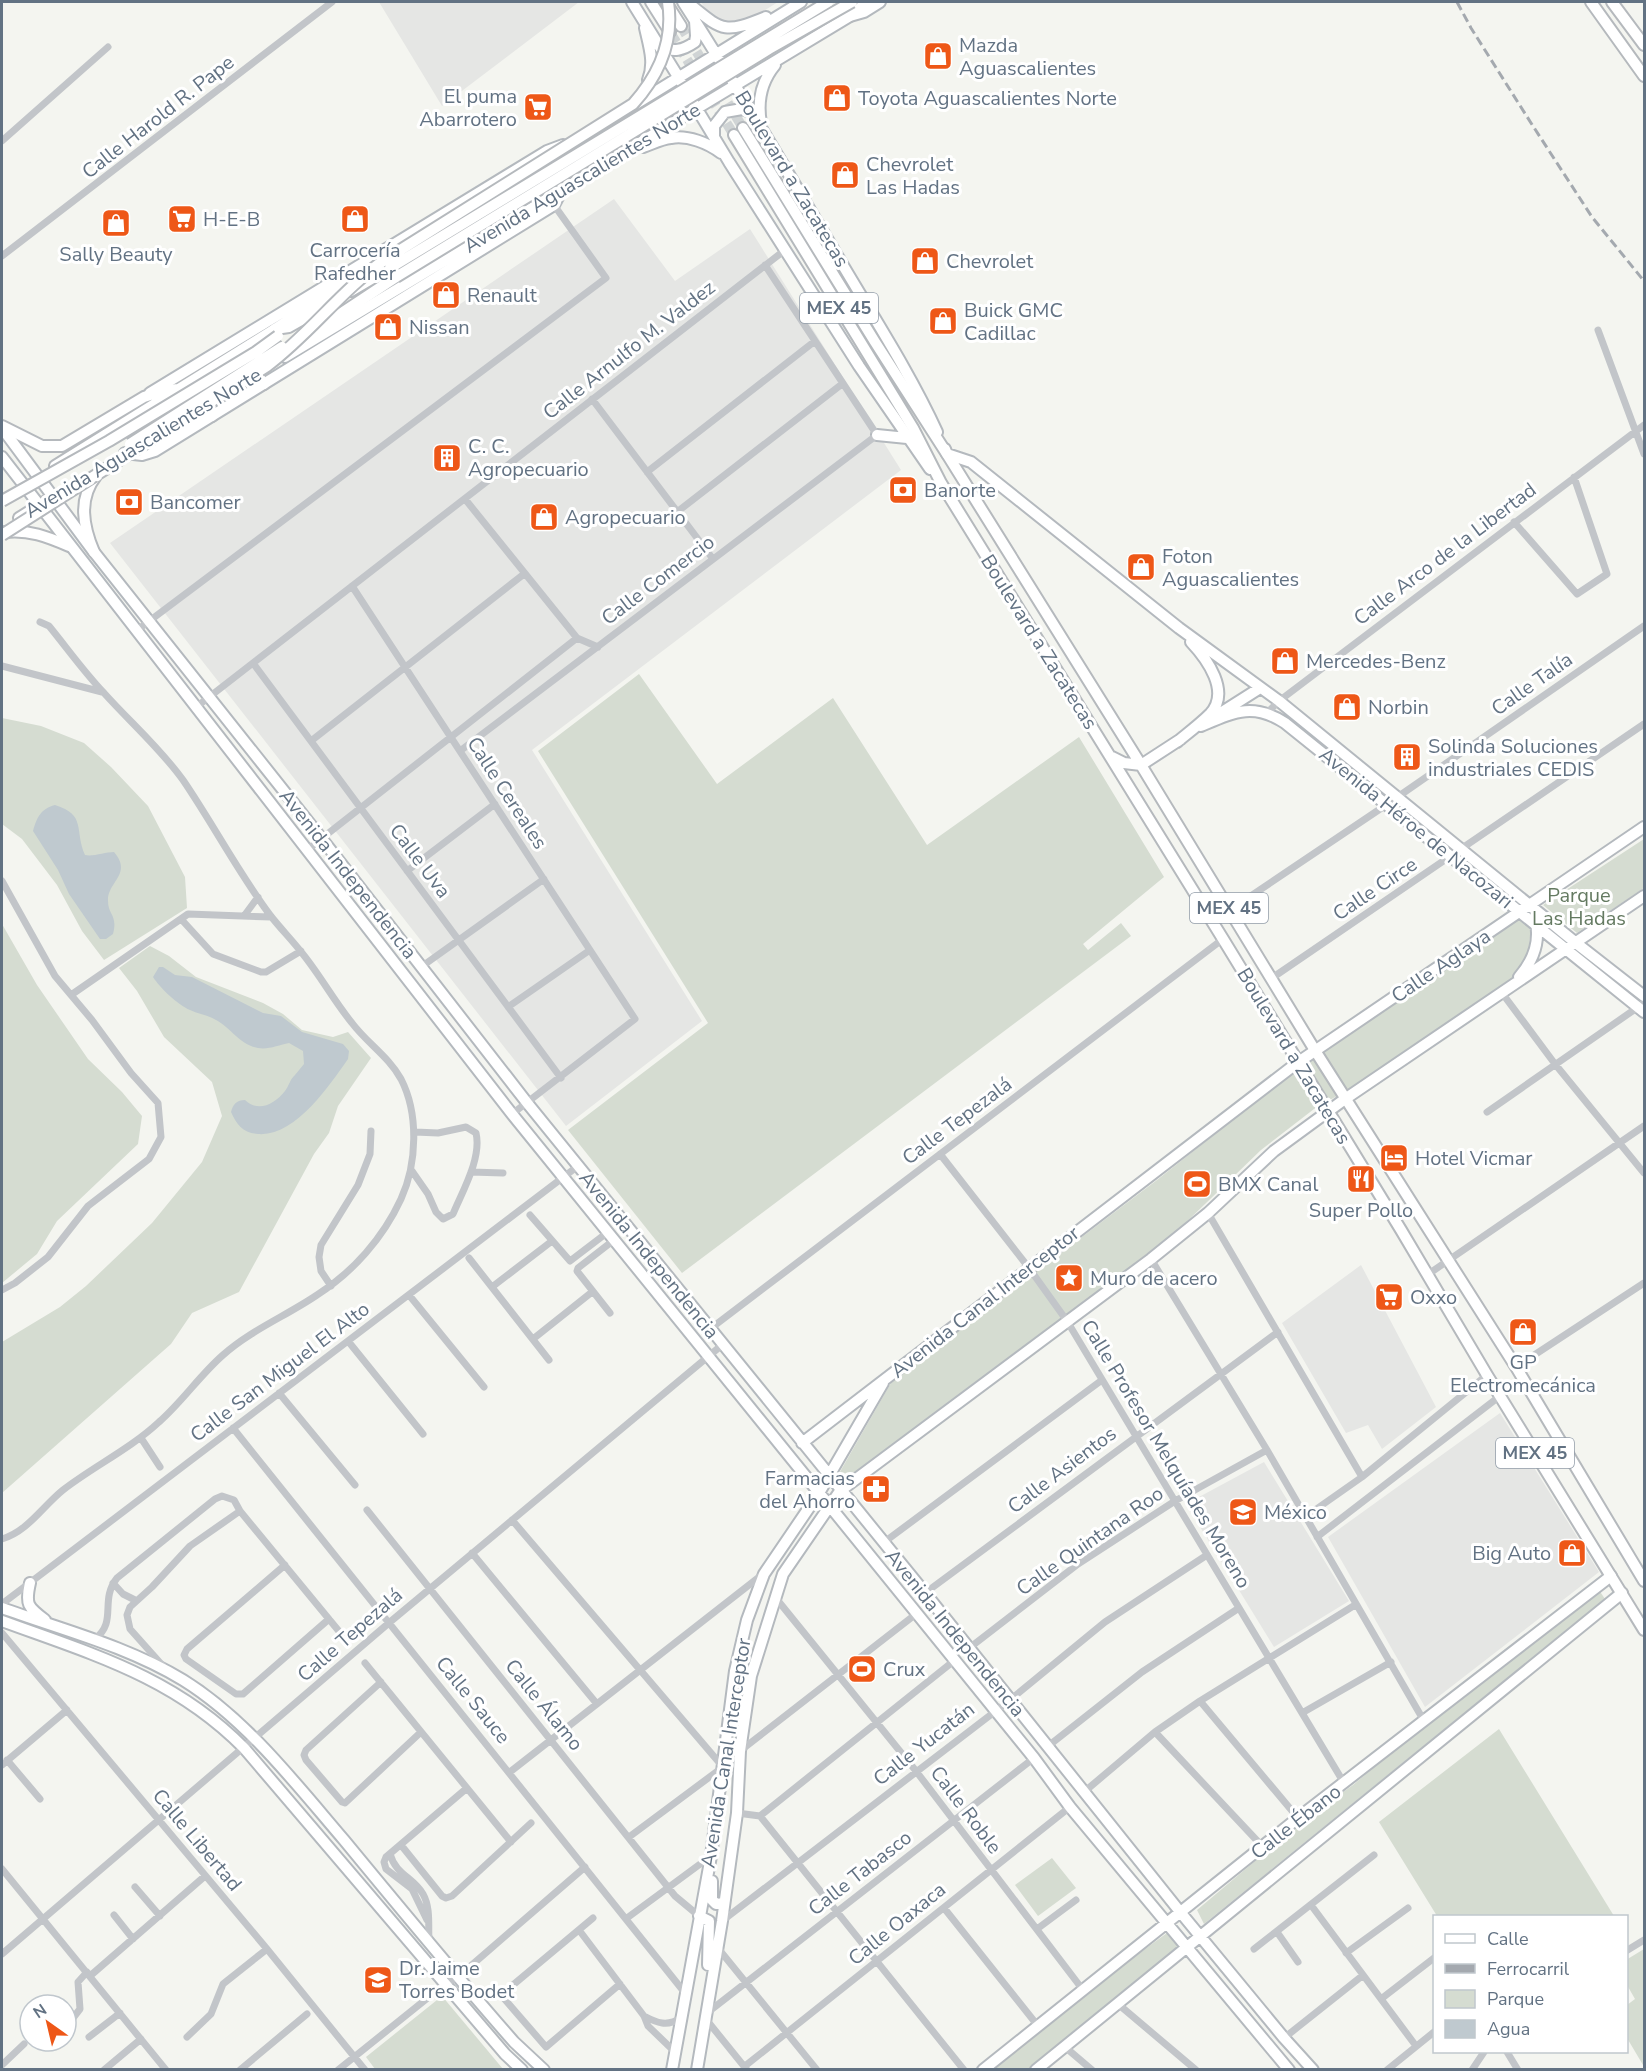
<svg xmlns="http://www.w3.org/2000/svg" width="1646" height="2071" font-family="'Nunito Sans',sans-serif">
<style>
.built{fill:#e5e6e4}
.green{fill:#d5dcd1}
.water{fill:#bfc9cf}
.lines{fill:none;stroke-linecap:round;stroke-linejoin:round}
.primary-tunnel{stroke:#d0d4d5;stroke-width:10;stroke-dasharray:10 5;stroke-linecap:butt}
.secondary-casing{stroke:#b4b9be;stroke-width:14}
.primary-casing{stroke:#b5b9bd;stroke-width:14}
.street{stroke:#c2c5c9;stroke-width:7}
.secondary{stroke:#fff;stroke-width:10}
.primary{stroke:#fff;stroke-width:10}
.rail{stroke:#a4a9af;stroke-width:3;stroke-dasharray:9 4.5;stroke-linecap:butt}
.primary-bridge-casing{stroke:#b5b9bd;stroke-width:14;stroke-linecap:butt}
.primary-bridge{stroke:#fff;stroke-width:10}
.labels{text-anchor:middle;dominant-baseline:central;stroke-width:6;stroke-linejoin:round;paint-order:stroke}
.shield{fill:#fff;stroke:#919ca8;stroke-width:1.5}
.shield-label{font-size:18px;font-weight:bold;fill:#627283}
.poi-label{font-size:20px;fill:#627283;stroke:#fff;text-anchor:start}
.street-label{font-size:20px;fill:#627283;stroke:#fff}
.park-label{font-size:20px;fill:#647a61;stroke:#fff}
</style>
<rect width="100%" height="100%" fill="#f4f5f0"/>
<path class="built" d="M379,2H579L442,106Z
M701,2H778L754,17L734,24L722,22L706,10Z
M614,199L675,281L750,229L901,470L532,750L702,1021L566,1126L110,543Z
M1361,1265L1436,1407L1382,1449L1368,1425L1346,1433L1282,1323Z
M1500,1413L1599,1572L1425,1707L1328,1537Z
M1264,1462L1349,1601L1274,1647L1186,1504Z"/>
<path class="green" d="M639,674L717,784L833,698L927,845L1079,737L1164,877L1083,944L1088,950L1121,923L1131,936L682,1273L568,1130L708,1023L538,751Z
M2,718L41,726L84,743L111,767L148,806L185,877L187,908L104,960L82,931L57,885L22,839L2,824Z
M1644,839V888L1577,933L1543,905Z
M1521,917L1531,925L1529,950L1524,963L1506,986L1358,1084L1314,1109L1261,1150L1176,1232L846,1483L837,1477L892,1381L1157,1180L1292,1073L1380,1013L1409,991Z
M2,924L37,985L88,1059L122,1092L142,1116L138,1144L57,1221L37,1254L2,1283Z
M150,946L169,956L196,977L263,1003L283,1014L302,1030L333,1037L348,1032L371,1058L338,1106L329,1133L314,1154L239,1292L192,1313L171,1344L2,1493V1342L60,1307L86,1286L152,1223L202,1162L222,1116L212,1082L164,1037L137,991L119,968Z
M1599,1590L1605,1599L1204,1924L1197,1910L1306,1818L1353,1785L1425,1724Z
M1499,1729L1614,1916H1437L1379,1822Z
M1052,1858L1076,1888L1038,1916L1015,1885Z
M1167,1933L1183,1945L1032,2069L993,2070L1085,1993Z
M1644,1949V2064L1643,2065L1627,2038V2005L1635,1999L1627,1985L1626,1960Z
M442,1996L503,2069H375L366,2057Z"/>
<path class="water" d="M55,805C87,815 74,830 85,855C93,857 105,852 114,852C133,874 107,882 108,901C108,915 118,915 113,934L106,939H100L69,894L58,870L33,831C37,818 40,809 55,805Z
M159,967H163L175,975L192,977L263,1013L281,1016L302,1032L343,1044L349,1051L348,1059C329,1086 295,1137 258,1134C243,1133 237,1125 231,1112C233,1104 237,1100 245,1100C258,1113 275,1104 285,1091C289,1086 290,1079 295,1075C298,1071 301,1068 304,1064L303,1051L289,1043C279,1045 268,1050 258,1048C240,1045 231,1028 216,1020C208,1015 198,1014 190,1010C178,1005 160,988 153,977Z"/>
<g class="lines">
<path class="primary-tunnel" d="M681,26L743,128
M671,34L734,135"/>
<g class="secondary-casing">
<path id="secondary" d="M632,2L682,83
M683,2C738,87 789,175 841,262C874,318 910,373 937,432
M687,2C722,30 722,35 766,17
M645,28C649,46 655,63 648,80
M660,47C674,52 682,51 695,42L696,36L695,21
M694,104L729,162L859,366L930,469
M634,105L801,2
M761,123C757,101 761,82 775,65
M714,137V126L725,112L742,109L753,113
M643,147C652,144 661,139 671,138C688,135 708,143 721,153
M275,329L365,271
M285,357L850,16L864,12L880,2
M150,393L547,151L563,145
M2,428L94,552L322,839L528,1104L925,1593L1181,1913L1284,2038L1313,2070
M877,435L907,438
M945,449L947,454L971,462L1179,628L1279,701L1576,943L1644,996
M125,453L142,455L155,451L554,205L563,188
M2,457L512,1114L1034,1758L1070,1807L1289,2070
M1219,714L1260,688
M1201,726C1234,712 1253,702 1285,723L1644,1012
M1177,742C1188,733 1200,724 1210,714C1231,692 1207,659 1191,642
M1141,765L1181,739
M1519,977C1533,961 1540,944 1536,923
M802,1443L1297,1063L1644,827
M30,1583C25,1605 28,1607 45,1620
M2,1608C63,1630 127,1646 183,1680C246,1719 296,1784 344,1840C400,1908 456,1976 514,2042L544,2070
M2,1621C92,1654 174,1677 244,1748L505,2054L522,2070
M712,1881V1900L716,1904L724,1903
M699,1916L709,1921L708,1965
M672,2070L711,1856L735,1671L747,1620L764,1574L819,1493L883,1383
M697,2070L722,1921L737,1813L740,1751L751,1676L783,1574L840,1491L1151,1259L1208,1213L1274,1151L1345,1099L1644,896
M983,2070L1298,1818L1611,1576
M1036,2070L1622,1593"/>
</g>
<g class="primary-casing">
<path id="primary" d="M651,2L670,32
M1591,2L1644,76
M1612,2L1644,45
M667,4L681,26
M850,16L867,2
M743,128L875,342L947,454L1141,765L1316,1052L1516,1367L1644,1581
M734,135L913,428L941,483L1223,939L1401,1230L1487,1375L1644,1630
M351,291L390,268
M304,338L396,277
M257,374L264,384
M205,406L212,416
M2,426L42,446H62L144,397L162,391L178,389
M55,466L275,329L289,327L333,302
M19,518L54,496
M5,532C28,529 48,537 69,546
M94,552C83,526 78,499 96,476
M1112,757L1124,763L1141,765"/>
</g>
<path class="street" d="M2,141L108,47
M2,256L332,2
M1598,330L1644,454
M592,399L713,559
M647,472L815,341
M465,499L577,638L598,647
M677,512L842,384
M1514,522L1577,594L1607,574L1574,477
M352,586L635,1019L512,1114
M136,631L606,278L554,205
M253,663L561,1078
M2,666L102,692
M195,708L785,250
M1267,713L1279,701L1644,425
M311,741L524,574
M460,751L877,435L765,265
M307,850L577,638
M407,871L495,804
M2,881L55,976L92,1020L131,1073L158,1103L161,1137L149,1159L88,1206L48,1257L15,1283L2,1290
M1230,910L1386,805L1644,626
M244,916L258,897
M181,919L213,954L261,972H266L301,951
M421,967L544,879
M1272,978L1644,724
M1502,993L1555,1064L1644,1173
M71,995L188,914L271,917
M508,1007L590,950
M1487,1112L1644,1003
M940,1154L1029,1268L1067,1321L1344,1783
M412,1171L428,1194L436,1212L443,1219L453,1214C462,1192 482,1158 476,1133L466,1127L438,1133L415,1132
M471,1172L503,1173
M1208,1213L1362,1477
M530,1215L570,1261L608,1232
M469,1258L549,1360
M1151,1259L1267,1450L1424,1721
M1427,1275L1644,1126
M331,1286L321,1271L319,1257L321,1245L358,1185L370,1154L371,1131
M492,1287L552,1241
M409,1295L484,1387
M610,1313L577,1271L578,1268L614,1240
M710,1329L1223,939
M533,1339L592,1292
M348,1341L423,1434
M1516,1367L1644,1283
M279,1393L355,1485
M233,1428L685,1993
M141,1438L160,1467
M367,1510L675,1896L699,1916
M1305,1517L1362,1477L1487,1375
M512,1520L723,1767L629,1837
M1317,1537L1500,1396
M2,1539C28,1531 42,1507 63,1490C94,1466 130,1449 159,1422C182,1402 200,1375 223,1355C251,1330 286,1316 317,1295C353,1272 383,1238 401,1199C417,1164 419,1114 401,1079C389,1057 367,1043 352,1023C334,1001 320,975 302,953C292,940 280,928 270,915C238,872 213,824 183,780C160,748 130,722 104,693C84,672 67,648 49,626L40,622
M883,1543L1102,1380
M472,1553L597,1704
M285,1565L187,1649L184,1655L186,1659L236,1694H243L329,1619
M113,1583L123,1594L135,1600
M925,1593L1278,1332
M775,1597L916,1771L1083,1990
M2,1604L578,1166
M2,1633L267,1949L365,2070
M95,1639C118,1621 99,1601 117,1578L215,1499L222,1496L234,1500L240,1511L347,1641
M968,1649L1078,1564L1175,1501L1267,1450
M365,1663L511,1842
M163,1666L130,1629L127,1615L130,1607L152,1587L190,1546L240,1511
M381,1682L306,1750L304,1755L306,1760L342,1802L345,1803L421,1732
M1200,1701L1298,1818
M1302,1713L1391,1662
M1155,1732L1263,1847
M1047,1747L1142,1672L1239,1608
M740,1751L916,1614
M7,1760L40,1799
M2,1765L67,1710
M510,1772L763,1574
M1084,1792L1155,1732L1200,1701L1355,1605
M737,1813L760,1816L964,2070
M760,1816L955,1660
M401,1845L442,1896L446,1898L452,1896L531,1823
M390,1854C396,1875 413,1877 423,1894C431,1908 428,1927 429,1942
M2,1869L166,2070
M135,1887L160,1916
M1311,1905L1416,2046
M944,1908L1038,2026
M114,1915L133,1939
M593,1918L501,1995L546,2047L620,1984
M627,1918L711,1856
M427,1920L412,1889L386,1869L384,1862L386,1857L467,1788
M722,1921L1010,1700L1105,1622L1207,1555
M1037,1929L1076,1900
M579,1930L644,2016L648,2026L675,2052
M1277,1932L1298,1962
M717,1947L817,2070
M1254,1949L1374,1855
M1626,1951L1644,1940
M1346,1953L1408,1908
M2,1954L390,1622L722,1345
M90,1976L205,1876
M1381,1999L1434,1958
M1118,2004L1196,2070
M707,2013L1034,1758
M644,2016C657,2023 667,2027 681,2018
M705,2018L747,2070
M66,2027L80,2009L78,1982L87,1972
M89,2037L120,2013
M187,2037L211,2014L223,1984L267,1949
M1284,2038L1362,1976
M1065,2047L1092,2070
M1507,2052L1518,2070
M2,2065L24,2044
M745,2066L1070,1807
M104,2070L141,2039
M240,2070L307,2014
M338,2070L445,1984L458,1977L585,1867
M1387,2070L1434,2032
M1472,2070L1484,2052"/>
<use href="#secondary" class="secondary"/>
<use href="#primary" class="primary"/>
<path class="rail" d="M1457,2L1471,28L1531,123L1592,217L1644,281"/>
<g class="primary-bridge-casing">
<path id="primary-bridge" d="M390,268L828,2
M396,277L769,49L852,2
M130,444L282,347
M2,501L109,441L256,352L278,336
M2,535L267,366C310,334 342,289 386,259L633,104C659,75 674,41 668,2"/>
</g>
<use href="#primary-bridge" class="primary-bridge"/>
</g>
<defs>
<g id="shop-square" transform="scale(1.5)"><rect x="-9" y="-9" width="18" height="18" rx="4" fill="#ee5717" stroke="#fff"/><path d="M-5-2.5h2.3a2.7 3.5 0 0 1 5.4 0H5L5.5 6h-11ZM-1.5-2.5h3a1.5 2.3 0 0 0-3 0Z" fill="#fff"/></g>
<g id="supermarket-square" transform="scale(1.5)"><rect x="-9" y="-9" width="18" height="18" rx="4" fill="#ee5717" stroke="#fff"/><path d="M-6-5.5h2.5l.6 2H6L4.5 2H-2.5L-4.4-4H-6ZM-1.5 3.2a1.3 1.3 0 1 0 .1 0ZM3 3.2a1.3 1.3 0 1 0 .1 0Z" fill="#fff"/></g>
<g id="building-square" transform="scale(1.5)"><rect x="-9" y="-9" width="18" height="18" rx="4" fill="#ee5717" stroke="#fff"/><path d="M-4-6H4V6H1V3H-1V6H-4ZM-2.5-4.3h1.7v1.8h-1.7ZM.8-4.3h1.7v1.8H.8ZM-2.5-1h1.7V.8h-1.7ZM.8-1h1.7V.8H.8Z" fill="#fff"/></g>
<g id="bank-square" transform="scale(1.5)"><rect x="-9" y="-9" width="18" height="18" rx="4" fill="#ee5717" stroke="#fff"/><path d="M-6-4H6V4H-6ZM0-2.3a2.3 2.3 0 1 0 0 4.6a2.3 2.3 0 1 0 0-4.6Z" fill="#fff"/></g>
<g id="hotel-square" transform="scale(1.5)"><rect x="-9" y="-9" width="18" height="18" rx="4" fill="#ee5717" stroke="#fff"/><path d="M-6-4.5h1.5V1H6V5H4.5V3h-9V5H-6ZM-4 0a1.8 1.8 0 1 1 3.6 0ZM.5 0V-2.5h3Q6-2.5 6 0Z" fill="#fff"/></g>
<g id="restaurant-square" transform="scale(1.5)"><rect x="-9" y="-9" width="18" height="18" rx="4" fill="#ee5717" stroke="#fff"/><path d="M-5-6h1v4h1v-4h1v4h1v-4h1v5L-1.5 .5V6h-2V.5L-5-1ZM5-6V6H3V1.5H1.5Q1.5-4 5-6Z" fill="#fff"/></g>
<g id="stadium-square" transform="scale(1.5)"><rect x="-9" y="-9" width="18" height="18" rx="4" fill="#ee5717" stroke="#fff"/><path d="M0-5a6.5 5 0 1 0 0 10a6.5 5 0 1 0 0-10ZM-3.5-1.8h7v3.6h-7Z" fill="#fff"/></g>
<g id="sight-square" transform="scale(1.5)"><rect x="-9" y="-9" width="18" height="18" rx="4" fill="#ee5717" stroke="#fff"/><path d="M0-6L1.8-2.2L6-1.7L2.9 1.2L3.7 5.4L0 3.3L-3.7 5.4L-2.9 1.2L-6-1.7L-1.8-2.2Z" fill="#fff"/></g>
<g id="pharmacy-square" transform="scale(1.5)"><rect x="-9" y="-9" width="18" height="18" rx="4" fill="#ee5717" stroke="#fff"/><path d="M-2-6h4v4h4v4h-4v4h-4v-4h-4v-4h4Z" fill="#fff"/></g>
<g id="school-square" transform="scale(1.5)"><rect x="-9" y="-9" width="18" height="18" rx="4" fill="#ee5717" stroke="#fff"/><path d="M0-5L7-2L0 1L-7-2ZM-4 1L0 2.5L4 1V4Q0 6-4 4Z" fill="#fff"/></g>
</defs>
<g fill-rule="evenodd">
<use href="#shop-square" x="938" y="56"/>
<use href="#shop-square" x="837" y="98"/>
<use href="#supermarket-square" x="538" y="107"/>
<use href="#shop-square" x="845" y="175"/>
<use href="#supermarket-square" x="182" y="219"/>
<use href="#shop-square" x="355" y="219"/>
<use href="#shop-square" x="116" y="223"/>
<use href="#shop-square" x="925" y="261"/>
<use href="#shop-square" x="446" y="295"/>
<use href="#shop-square" x="943" y="321"/>
<use href="#shop-square" x="388" y="327"/>
<use href="#building-square" x="447" y="458"/>
<use href="#bank-square" x="903" y="490"/>
<use href="#bank-square" x="129" y="502"/>
<use href="#shop-square" x="544" y="517"/>
<use href="#shop-square" x="1141" y="567"/>
<use href="#shop-square" x="1285" y="661"/>
<use href="#shop-square" x="1347" y="707"/>
<use href="#building-square" x="1407" y="757"/>
<use href="#hotel-square" x="1394" y="1158"/>
<use href="#restaurant-square" x="1361" y="1179"/>
<use href="#stadium-square" x="1197" y="1184"/>
<use href="#sight-square" x="1069" y="1278"/>
<use href="#supermarket-square" x="1389" y="1297"/>
<use href="#shop-square" x="1523" y="1332"/>
<use href="#pharmacy-square" x="876" y="1489"/>
<use href="#school-square" x="1243" y="1512"/>
<use href="#shop-square" x="1572" y="1553"/>
<use href="#stadium-square" x="862" y="1669"/>
<use href="#school-square" x="378" y="1980"/>
</g>
<g class="labels">
<g class="shield">
<rect x="800" y="293" width="78" height="30" rx="4.5"/>
<rect x="1190" y="893" width="78" height="30" rx="4.5"/>
<rect x="1496" y="1438" width="78" height="30" rx="4.5"/>
</g>
<g class="shield-label">
<text x="839" y="308">MEX 45</text>
<text x="1229" y="908">MEX 45</text>
<text x="1535" y="1453">MEX 45</text>
</g>
<g class="poi-label">
<text x="959" y="45">Mazda<tspan x="959" dy="23">Aguascalientes</tspan></text>
<text x="517" y="96" text-anchor="end">El puma<tspan x="517" dy="23">Abarrotero</tspan></text>
<text x="858" y="98">Toyota Aguascalientes Norte</text>
<text x="866" y="164">Chevrolet<tspan x="866" dy="23">Las Hadas</tspan></text>
<text x="203" y="219">H-E-B</text>
<text x="355" y="250" text-anchor="middle">Carrocería<tspan x="355" dy="23">Rafedher</tspan></text>
<text x="116" y="254" text-anchor="middle">Sally Beauty</text>
<text x="946" y="261">Chevrolet</text>
<text x="467" y="295">Renault</text>
<text x="964" y="310">Buick GMC<tspan x="964" dy="23">Cadillac</tspan></text>
<text x="409" y="327">Nissan</text>
<text x="468" y="446">C. C.<tspan x="468" dy="23">Agropecuario</tspan></text>
<text x="924" y="490">Banorte</text>
<text x="150" y="502">Bancomer</text>
<text x="565" y="517">Agropecuario</text>
<text x="1162" y="556">Foton<tspan x="1162" dy="23">Aguascalientes</tspan></text>
<text x="1306" y="661">Mercedes-Benz</text>
<text x="1368" y="707">Norbin</text>
<text x="1428" y="746">Solinda Soluciones<tspan x="1428" dy="23">industriales CEDIS</tspan></text>
<text x="1415" y="1158">Hotel Vicmar</text>
<text x="1218" y="1184">BMX Canal</text>
<text x="1361" y="1210" text-anchor="middle">Super Pollo</text>
<text x="1090" y="1278">Muro de acero</text>
<text x="1410" y="1297">Oxxo</text>
<text x="1523" y="1362" text-anchor="middle">GP<tspan x="1523" dy="23">Electromecánica</tspan></text>
<text x="855" y="1478" text-anchor="end">Farmacias<tspan x="855" dy="23">del Ahorro</tspan></text>
<text x="1264" y="1512">México</text>
<text x="1551" y="1553" text-anchor="end">Big Auto</text>
<text x="883" y="1669">Crux</text>
<text x="399" y="1968">Dr. Jaime<tspan x="399" dy="23">Torres Bodet</tspan></text>
</g>
<g class="street-label">
<text transform="translate(158 117) rotate(-38)">Calle Harold R. Pape</text>
<text transform="translate(582 178) rotate(-31)">Avenida Aguascalientes Norte</text>
<text transform="translate(792 179) rotate(59)">Boulevard a Zacatecas</text>
<text transform="translate(629 350) rotate(-38)">Calle Arnulfo M. Valdez</text>
<text transform="translate(143 443) rotate(-31)">Avenida Aguascalientes Norte</text>
<text transform="translate(1445 554) rotate(-37)">Calle Arco de la Libertad</text>
<text transform="translate(658 580) rotate(-37)">Calle Comercio</text>
<text transform="translate(1039 642) rotate(58)">Boulevard a Zacatecas</text>
<text transform="translate(1532 684) rotate(-35)">Calle Talía</text>
<text transform="translate(507 793) rotate(57)">Calle Cereales</text>
<text transform="translate(1416 828) rotate(39)">Avenida Héroe de Nacozari</text>
<text transform="translate(420 861) rotate(53)">Calle Uva</text>
<text transform="translate(348 874) rotate(52)">Avenida Independencia</text>
<text transform="translate(1375 889) rotate(-34)">Calle Circe</text>
<text transform="translate(1441 966) rotate(-34)">Calle Aglaya</text>
<text transform="translate(1294 1056) rotate(59)">Boulevard a Zacatecas</text>
<text transform="translate(957 1121) rotate(-37)">Calle Tepezalá</text>
<text transform="translate(649 1255) rotate(51)">Avenida Independencia</text>
<text transform="translate(985 1302) rotate(-38)">Avenida Canal Interceptor</text>
<text transform="translate(280 1372) rotate(-37)">Calle San Miguel El Alto</text>
<text transform="translate(1166 1454) rotate(59)">Calle Profesor Melquíades Moreno</text>
<text transform="translate(1062 1470) rotate(-37)">Calle Asientos</text>
<text transform="translate(1090 1541) rotate(-35)">Calle Quintana Roo</text>
<text transform="translate(955 1633) rotate(51)">Avenida Independencia</text>
<text transform="translate(350 1635) rotate(-41)">Calle Tepezalá</text>
<text transform="translate(473 1700) rotate(51)">Calle Sauce</text>
<text transform="translate(544 1705) rotate(51)">Calle Álamo</text>
<text transform="translate(924 1744) rotate(-38)">Calle Yucatán</text>
<text transform="translate(726 1753) rotate(-81)">Avenida Canal Interceptor</text>
<text transform="translate(966 1810) rotate(53)">Calle Roble</text>
<text transform="translate(1296 1822) rotate(-38)">Calle Ébano</text>
<text transform="translate(197 1840) rotate(50)">Calle Libertad</text>
<text transform="translate(860 1873) rotate(-38)">Calle Tabasco</text>
<text transform="translate(897 1924) rotate(-39)">Calle Oaxaca</text>
</g>
<g class="park-label">
<text x="1579" y="895">Parque<tspan x="1579" dy="23">Las Hadas</tspan></text>
</g>
</g>
<rect width="1646" height="2071" fill="none" stroke="#627283" stroke-width="6"/>
<rect x="1433" y="1915" width="195" height="138" fill="#ffffff" stroke="#c0c7cd" stroke-width="1.5"/>
<rect x="1445" y="1934" width="30" height="9" fill="#ffffff" stroke="#c0c7cd" stroke-width="1.5"/>
<text x="1487" y="1945" font-size="18" fill="#627283">Calle</text>
<rect x="1445" y="1964" width="30" height="9" fill="#a4a9af" stroke="#c0c7cd" stroke-width="1.5"/>
<text x="1487" y="1975" font-size="18" fill="#627283">Ferrocarril</text>
<rect x="1445" y="1990" width="30" height="18" fill="#d5dcd1" stroke="#c0c7cd" stroke-width="1.5"/>
<text x="1487" y="2005" font-size="18" fill="#627283">Parque</text>
<rect x="1445" y="2020" width="30" height="18" fill="#bfc9cf" stroke="#c0c7cd" stroke-width="1.5"/>
<text x="1487" y="2035" font-size="18" fill="#627283">Agua</text>
<g transform="translate(48 2023) rotate(326)"><circle r="28" fill="#ffffff" stroke="#c0c7cd" stroke-width="1.5"/>
<path d="M0-4.5L10 22L0 15L-10 22Z" fill="#ee5717"/>
<text y="-9" font-size="16" font-weight="bold" text-anchor="middle" fill="#627283">N</text>
</g>
</svg>
